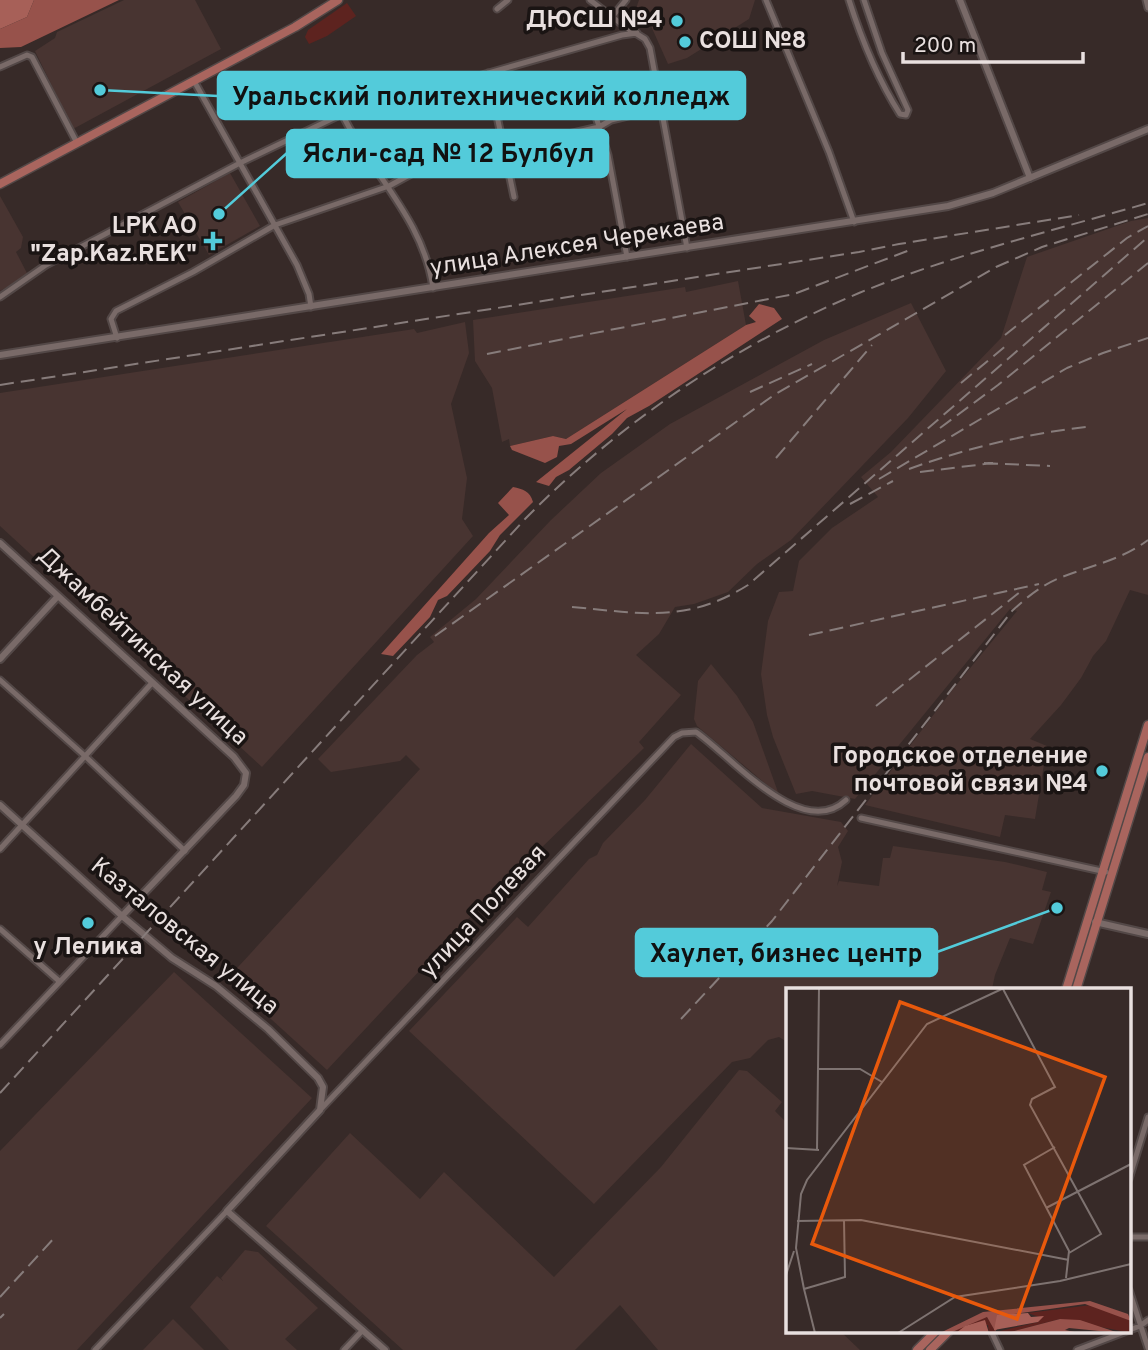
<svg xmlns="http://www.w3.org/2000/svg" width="1148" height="1350" font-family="Overpass,sans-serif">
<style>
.built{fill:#483431}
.green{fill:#5d231f}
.forest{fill:#97524b}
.water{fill:#a76058}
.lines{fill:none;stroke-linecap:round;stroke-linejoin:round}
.minor-casing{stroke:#534847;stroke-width:9}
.tertiary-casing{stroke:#534847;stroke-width:10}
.primary-casing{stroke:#534847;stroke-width:11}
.minor{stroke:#796a68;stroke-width:5}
.tertiary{stroke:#796a68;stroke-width:6}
.primary{stroke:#a9655e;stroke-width:8}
.rail{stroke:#877c7b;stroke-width:2;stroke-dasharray:14 7;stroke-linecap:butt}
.poi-dot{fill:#53cbda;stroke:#1a1413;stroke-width:2.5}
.labels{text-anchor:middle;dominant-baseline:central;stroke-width:7;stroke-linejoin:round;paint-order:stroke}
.poi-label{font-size:24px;font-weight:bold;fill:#e9e0df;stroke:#1a1413;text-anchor:end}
.street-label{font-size:24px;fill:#e9e0df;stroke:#1a1413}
.inset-road{fill:none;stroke:#7e7371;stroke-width:2}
.view{fill:#e8590c;fill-opacity:0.15;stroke:#e8590c;stroke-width:3.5}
.inset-edge{fill:none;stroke:#e9e0df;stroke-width:3.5}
.leader{fill:none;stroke:#53cbda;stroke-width:2.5}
.callout-dot{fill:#53cbda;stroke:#1a1413;stroke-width:2.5}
.callout{fill:#53cbda;stroke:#53cbda;stroke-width:2.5}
.callout-label{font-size:26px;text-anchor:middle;font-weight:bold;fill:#111}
</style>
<rect width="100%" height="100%" fill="#372a28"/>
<path class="built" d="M124,0H195L221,49L73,129L35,51L55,38L57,32Z
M639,0H755L749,19L687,58L668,64L651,26L634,14Z
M230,173L260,226L209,255L178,202Z
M0,196L23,237L21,248L16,252L28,275L0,291Z
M1148,218V595L1130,590L1106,641L1093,656L1081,678L1061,705L1030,739L1047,746L1035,819L1005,815L1000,837L865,805L953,689L1017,611L1010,609L855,799L812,791L796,794L773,737L767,715L761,674L768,621L779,592L793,591L799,561L832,528L878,497L861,477L891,452L1001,338L1027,257L1131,221Z
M738,281L746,325L566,439L553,436L510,446L509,439L502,442L492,388L475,361L473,320L685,287L686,292Z
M911,303L946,371L908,418L791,540L757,564L728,592L694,604L675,607L659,634L636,655L681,695L639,742L644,748L464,923L327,1070L227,979L420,769L406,755L400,761L331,772L318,759L417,655L434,642L430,637L476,599L551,520L601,473L670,424L824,340Z
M465,322L469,353L451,404L467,478L462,519L473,536L262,767L0,526V393L414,329L417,333Z
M711,664L737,696L753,722L779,795L697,726L694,719L698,681Z
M691,744L762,808L841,822L848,831L838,847L842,862L837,886L839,881L879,886L883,858H890L893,846L1005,862L1047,872L1042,890L1051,892L1033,944L1010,938L995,975L992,989L788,990L787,1042L779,1037L768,1040L750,1058L732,1062L594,1204L409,1031L517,917L528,927L589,859L597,855L603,843L645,800Z
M174,972L312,1098L77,1350H0V1151Z
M739,1070L747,1071L782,1102L775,1111L787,1123L788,1331H840L860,1350H658L620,1305L575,1350H403L266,1226L350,1133L420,1199L444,1172L554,1277L661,1167Z
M245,1250L258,1252L318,1308L285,1339L297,1350H229L190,1307L217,1276L223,1281L221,1278Z
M173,1319L204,1350H143Z"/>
<path class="green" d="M347,3L356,16L327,36L309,44L305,37L308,30Z"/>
<path class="forest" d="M34,0H119L21,47L0,48V29L27,17Z
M759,304L774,308L782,319L649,406L627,418L612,434L569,470L556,477L549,486L536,482L627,409L571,444L559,446L557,457L545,463L512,450L510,446L553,436L566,439L746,325L756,322L749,316Z
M513,487C523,489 530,491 533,502L500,535L490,551L447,596L438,600L430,617L393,656L381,654L489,533L509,515L498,503Z"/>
<path class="water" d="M0,0H34L27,17L0,29Z"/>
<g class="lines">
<g class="minor-casing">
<path id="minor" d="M590,0L624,26L645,39L650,48L687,248
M766,0L829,152L854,222
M849,0C862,41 877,78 900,114L906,115L908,110L882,53L864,0
M1146,0L1148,8
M497,9L508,0
M612,17L626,0
M0,67L27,55L32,57L77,143
M488,73L514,197
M194,81L297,265L309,294L311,307
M336,100C362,166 423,214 433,288
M591,101L608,155L627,257
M0,297L46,265L75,250L240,163L342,114L426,87L471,78L622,35L637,33
M117,338L111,319L116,311L193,272L275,225L389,186L424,167L599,127L611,120L661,108
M0,680L85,756L185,851
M861,818L1106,872
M0,849L152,683
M0,929L59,981
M0,1045L122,916
M320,1110L674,737L682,733L696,732C731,756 802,842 846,800
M1129,1179L1148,1117
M1129,1237H1148
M1129,1290L1148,1348
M991,1331L1000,1350
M95,1350L227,1211
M344,1350L363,1330
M1077,1350L1140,1326L1148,1320"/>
</g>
<g class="tertiary-casing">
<path id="tertiary" d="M960,0L1030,178
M0,355L948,206L993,193L1148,129
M0,543L234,757L246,773L244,785L236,796L122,916
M0,659L58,596
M0,805L122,916L172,958L216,986L268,1029L318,1078L323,1087L320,1110L227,1211L385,1350
M1095,922L1148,934"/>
</g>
<g class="primary-casing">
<path id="primary" d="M0,184L295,27L338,0
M1066,990L1148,725
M1076,990L1148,757
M917,1350L936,1331
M930,1350L949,1331"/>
</g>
<use href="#minor" class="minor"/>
<use href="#tertiary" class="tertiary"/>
<use href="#primary" class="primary"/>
<path class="rail" d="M1005,335L1127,238L1148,226
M487,354L794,294L910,250
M961,383L1007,345
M0,385L859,252L899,244L1079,215
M750,392L812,364
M940,428L998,385L1148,263
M776,458L872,345
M984,463L1050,466
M909,469C967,448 1025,434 1086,427
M920,472L993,463
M879,479L1067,368L1103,353L1148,338
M850,504L893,481
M572,607C640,613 686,624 748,585L1148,237
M809,635L1039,584
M435,636L774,395L996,267L1042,247L1148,214
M876,706L1020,592
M681,1019L772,921L1012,611C1026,598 1039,587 1057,579C1088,566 1120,561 1148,540
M0,1093L526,518C622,421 733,346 859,293C952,255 1052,231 1148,203
M0,1297L56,1236
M0,1318L4,1314"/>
</g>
<g class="poi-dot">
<circle cx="677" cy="21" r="7"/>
<circle cx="685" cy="42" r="7"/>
<path d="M209.5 230.5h7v7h7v7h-7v7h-7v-7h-7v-7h7z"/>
<circle cx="1102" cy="771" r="7"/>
<circle cx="88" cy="923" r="7"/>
</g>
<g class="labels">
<g class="poi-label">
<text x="663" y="21">ДЮСШ №4</text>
<text x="699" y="42" text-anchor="start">СОШ №8</text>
<text x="197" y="227">LPK AO<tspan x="197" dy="28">"Zap.Kaz.REK"</tspan></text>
<text x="1088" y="757">Городское отделение<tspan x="1088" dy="28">почтовой связи №4</tspan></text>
<text x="88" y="948" text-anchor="middle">у Лелика</text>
</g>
<g class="street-label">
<text transform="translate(577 246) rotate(-9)">улица Алексея Черекаева</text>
<text transform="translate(142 647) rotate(43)">Джамбейтинская улица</text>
<text transform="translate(484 912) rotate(-47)">улица Полевая</text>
<text transform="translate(184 937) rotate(39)">Казталовская улица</text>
</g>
</g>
<g transform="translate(786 988)">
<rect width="345" height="345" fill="#372a28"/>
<path d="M305,317L345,333V345L274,331L221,345H203L202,337L164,345L195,330L201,329L210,344L252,334L253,329L242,325Z" fill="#5d231f"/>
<path d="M304,313L342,326L345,333L299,316L228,326L209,343L201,329L164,345H154L197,324ZM274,331L294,332L333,345L283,340L279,342L293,345H221Z" fill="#97524b"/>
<path d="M242,325L245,329L258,328L252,334L208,342L211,327ZM199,332L203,345H170L179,338Z" fill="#a76058"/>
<path class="inset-road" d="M217,1L269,99L246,111L244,117L315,246L283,265M32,81H74L96,94M269,159L238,177L283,263L280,290M0,160L33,162M31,162L33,0M260,220L345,176M11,233L75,232L283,272M0,287L8,263M18,301L10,260L15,206L21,192L141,36L218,0M29,345L18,301L59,289L58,232M112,345L169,309L274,293L345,276"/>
<path class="view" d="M114,14L319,89L231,331L26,256Z"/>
<rect width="345" height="345" class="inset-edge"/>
</g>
<path class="leader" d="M100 90L218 96M219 214L287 153M1057 908L937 952"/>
<g class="callout-dot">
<circle cx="100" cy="90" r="7"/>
<circle cx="219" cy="214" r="7"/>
<circle cx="1057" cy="908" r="7"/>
</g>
<g class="callout">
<rect x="218" y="72" width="527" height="47" rx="7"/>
<rect x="287" y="130" width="321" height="47" rx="7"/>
<rect x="636" y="929" width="301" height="47" rx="7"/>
</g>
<g class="callout-label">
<text x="481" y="105">Уральский политехнический колледж</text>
<text x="448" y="162">Ясли-сад № 12 Булбул</text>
<text x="786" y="962">Хаулет, бизнес центр</text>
</g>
<path d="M903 52v10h180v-10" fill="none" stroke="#e9e0df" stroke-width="3.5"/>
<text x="914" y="52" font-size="21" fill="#e9e0df" stroke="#1a1413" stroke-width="5" paint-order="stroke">200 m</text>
</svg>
